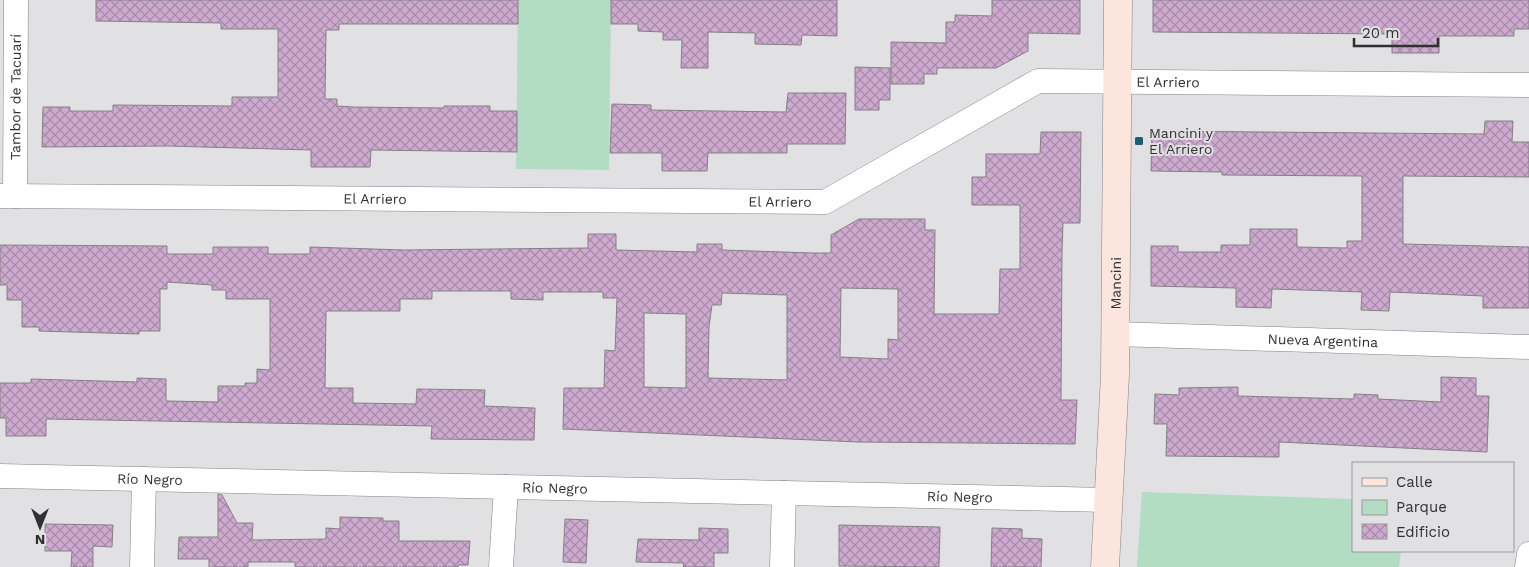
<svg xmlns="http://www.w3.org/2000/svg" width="1529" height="567" font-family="'Work Sans',sans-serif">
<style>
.park{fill:#b2ddc3}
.building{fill:url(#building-cross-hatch);stroke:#838183;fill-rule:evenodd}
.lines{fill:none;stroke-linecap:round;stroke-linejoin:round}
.street-casing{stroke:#838385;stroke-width:25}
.secondary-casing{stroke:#838385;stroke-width:29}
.street{stroke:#fff;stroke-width:24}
.secondary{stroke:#fbe5dc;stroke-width:28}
.poi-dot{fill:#1c5e72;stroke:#e1e1e4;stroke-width:2}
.labels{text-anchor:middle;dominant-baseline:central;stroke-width:4;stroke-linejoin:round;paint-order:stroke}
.street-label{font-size:14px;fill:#303031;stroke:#e1e1e4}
.poi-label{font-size:14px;fill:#303031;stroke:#e1e1e4;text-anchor:start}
</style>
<defs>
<pattern id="building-cross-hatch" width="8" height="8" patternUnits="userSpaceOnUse" patternTransform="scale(1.25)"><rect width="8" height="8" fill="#cea9d0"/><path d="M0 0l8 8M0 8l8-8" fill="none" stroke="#a88aa9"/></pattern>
</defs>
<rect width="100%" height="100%" fill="#e1e1e4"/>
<path class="park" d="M518,0H611L609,170L516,169Z
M1142,492L1353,499V551H1401L1399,567H1137Z"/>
<path class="building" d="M96,0H518V24H339V30H326L325,99H337V106L353,107L444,108V106H490V111H517V152L371,150L370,167H311V150L168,146L42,147L43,107H70V111H113V105L232,106V97H278V29H221V23L96,21Z
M611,0H837V36L802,35L801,45L755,44V33L708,32V68H681L682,40H663V32L638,31V24H611Z
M992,0H1080V34L1028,33V51L996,68H937V74H924V84H891V42L946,43V22H955V15L992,16Z
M1153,0H1529V29H1514V36H1439V53H1392V34L1153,32Z
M855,67L890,68V100H879V110H855Z
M788,93H846L845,144H787V153H708L707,171H662V153H610L612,104L651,105V110L786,112Z
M1485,121H1513L1512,142H1529V177L1403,176V244L1529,247V308H1483V296L1390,292L1389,311L1361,310L1362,292L1272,289L1271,308L1236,307V288L1151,286V246H1178V252H1221V245H1250V229H1297V247L1347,248V241H1362V176L1222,175V172L1151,171L1152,131L1484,134Z
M1041,132H1081L1080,223H1063L1062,252L1061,400H1077L1075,444L858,442L563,429L564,388H604L605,350L615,351L617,298H603V292H543V300L511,299V291H432V299H400V311H326L325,388H353V403L416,404L417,389L485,390L484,406L535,408L534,440L431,439L432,426L46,419V436H6V418H0V383H31V379L137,382V378L166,379V401L218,402V386H245V383H257V369L270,370V299H226V290H212V285L167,282V289H160V331H139V334L39,331V327H22V300H7V285H0V245L167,246V254H213V247H268V254H310V247L404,250L588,248V234H616V250L697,252V244H722V250L813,253H831V235L859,219H925V230H935L934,314H999L1000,269H1020V205H972V177H986V154H1040ZM841,288L898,289V340L888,339V359L840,357ZM722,293L787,295V380L708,378L709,326L712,305H721ZM644,313L686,314V388L644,387Z
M1441,377L1476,378V396H1489L1487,452L1279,442V457L1166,456L1167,424H1154L1155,394L1179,395V388L1238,387V396L1354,399V394L1378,395V399L1441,402Z
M218,494L222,495L237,523H253L252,540L326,539V528L340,529V517L383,518V521H399V541H470L468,565H458V567H295V562H248V567H209V559H178L179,537H218Z
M565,519L588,520L586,563L563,562Z
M45,524L113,525L112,547L93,546V567H71L72,551H45Z
M839,525L940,527L939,567L839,566Z
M699,528L728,529V553H714V567H683L684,563L636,562L638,539L699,540Z
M992,528L1022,529V538L1042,539L1041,567H991Z"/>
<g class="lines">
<g class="street-casing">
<g id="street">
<path id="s1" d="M0,196L825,202L1038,81L1529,85"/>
<path id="s2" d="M15,196L16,0"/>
<path id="s3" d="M1115,334L1529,347"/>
<path id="s4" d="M0,476L1109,500"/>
<path d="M142,567L144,479"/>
<path d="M501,567L506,487"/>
<path d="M782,567L784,493"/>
<path d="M1527,567L1529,554"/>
</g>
</g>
<g class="secondary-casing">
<g id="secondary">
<path id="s5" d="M1105,567L1115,375L1118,0"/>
</g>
</g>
<use href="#street" class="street"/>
<use href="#secondary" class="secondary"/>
</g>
<rect class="poi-dot" x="1134" y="136" width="10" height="10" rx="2.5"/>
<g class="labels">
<g class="street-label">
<text stroke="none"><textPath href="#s1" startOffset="1200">El Arriero</textPath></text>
<text stroke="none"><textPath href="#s2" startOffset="99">Tambor de Tacuarí</textPath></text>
<text stroke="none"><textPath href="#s1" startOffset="375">El Arriero</textPath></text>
<text stroke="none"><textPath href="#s1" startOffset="780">El Arriero</textPath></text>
<text stroke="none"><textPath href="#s5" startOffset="284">Mancini</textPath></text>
<text stroke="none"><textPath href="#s3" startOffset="208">Nueva Argentina</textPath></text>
<text stroke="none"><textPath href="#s4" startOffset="150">Río Negro</textPath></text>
<text stroke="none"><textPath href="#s4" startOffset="555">Río Negro</textPath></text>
<text stroke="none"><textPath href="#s4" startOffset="960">Río Negro</textPath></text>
</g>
<g class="poi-label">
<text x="1149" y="133">Mancini y<tspan x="1149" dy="16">El Arriero</tspan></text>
</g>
</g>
<rect x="1352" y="462" width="162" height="90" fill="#e1e1e4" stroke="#9a9a9c"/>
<rect x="1362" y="478" width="25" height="8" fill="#fbe5dc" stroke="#9a9a9c"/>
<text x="1396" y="487" font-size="15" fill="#303031">Calle</text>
<rect x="1362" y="500" width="25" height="15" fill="#b2ddc3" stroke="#9a9a9c"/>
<text x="1396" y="512" font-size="15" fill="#303031">Parque</text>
<rect x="1362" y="524" width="25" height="15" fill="url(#building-cross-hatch)" stroke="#9a9a9c"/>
<text x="1396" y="537" font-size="15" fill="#303031">Edificio</text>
<g transform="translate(40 527) rotate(180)" stroke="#e1e1e4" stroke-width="4" paint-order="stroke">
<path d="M0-4L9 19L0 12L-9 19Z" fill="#303031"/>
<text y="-8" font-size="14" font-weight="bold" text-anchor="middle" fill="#303031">N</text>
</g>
<path d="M1354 38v8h84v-8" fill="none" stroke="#303031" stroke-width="2.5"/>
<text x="1362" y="38" font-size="15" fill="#303031" stroke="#e1e1e4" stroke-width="4" paint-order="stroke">20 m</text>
</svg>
